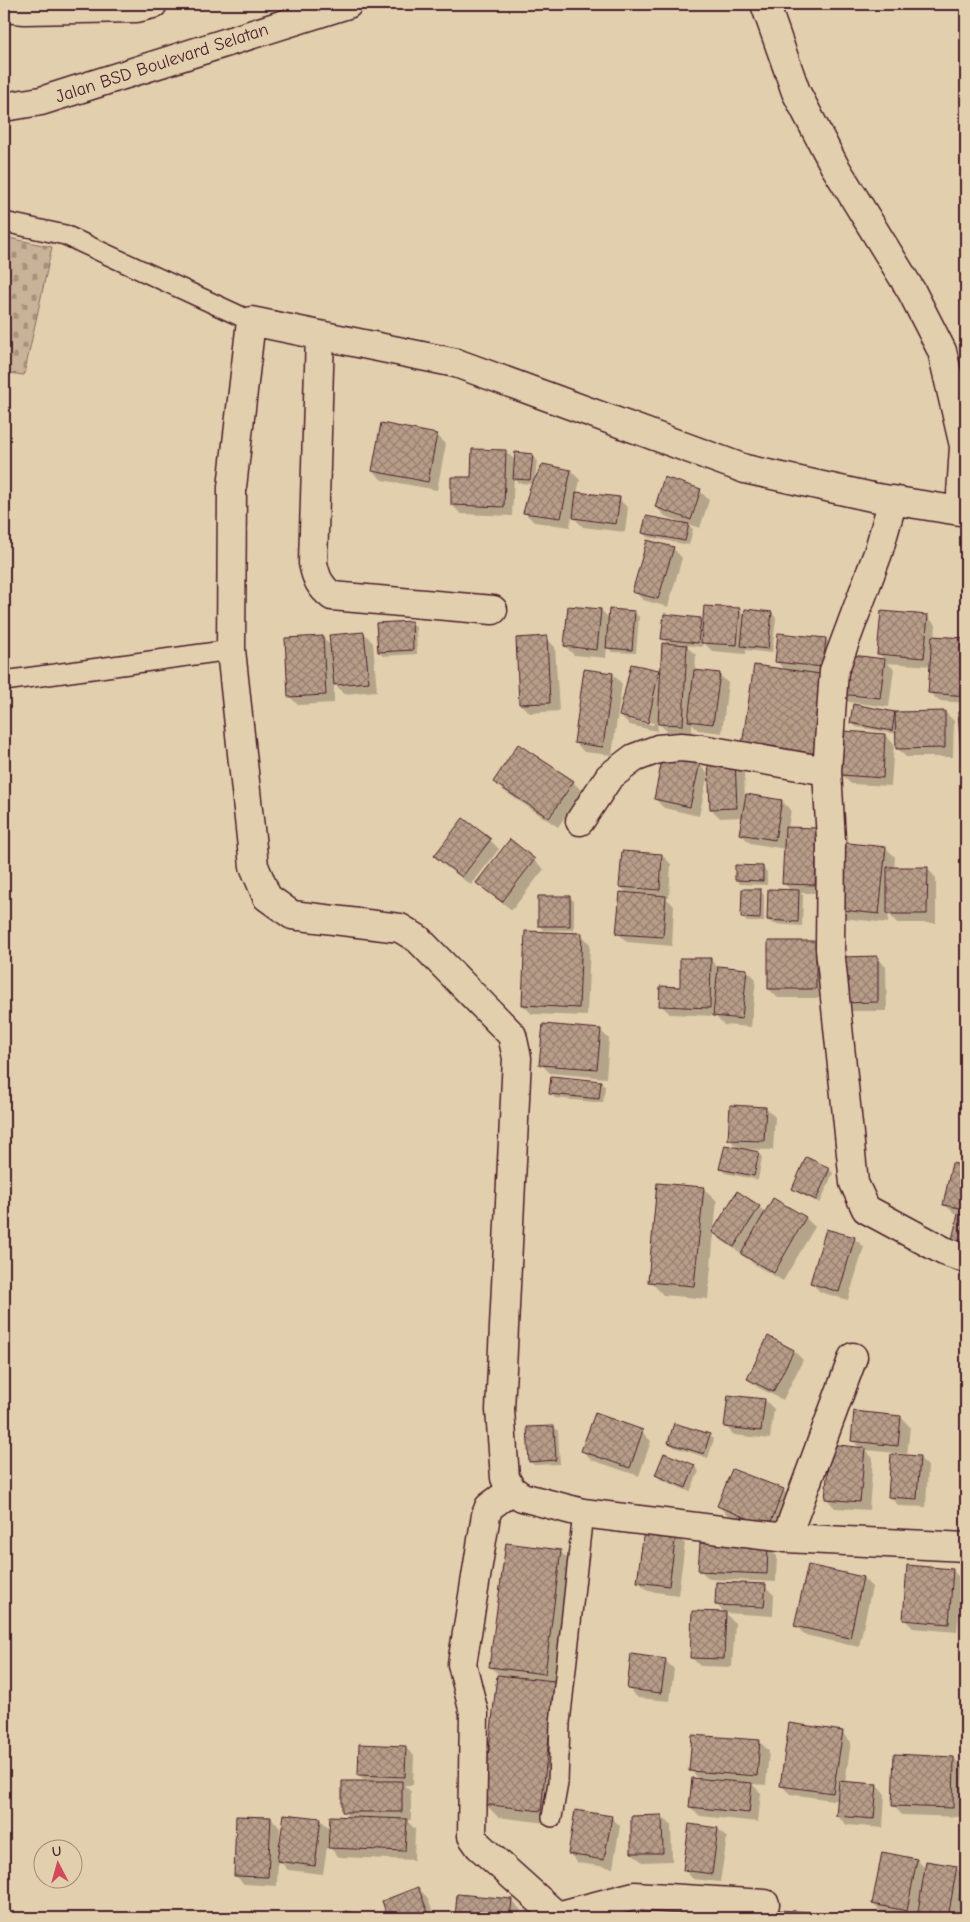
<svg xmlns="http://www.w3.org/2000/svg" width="970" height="1922" font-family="'Comic Neue',sans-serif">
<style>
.cemetery{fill:url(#cemetery-stones);stroke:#8a6962}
.shadow{fill:#0003;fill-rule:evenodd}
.building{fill:url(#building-cross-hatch);stroke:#4a1f2b}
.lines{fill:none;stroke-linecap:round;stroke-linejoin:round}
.service-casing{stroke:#4a1f2b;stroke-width:22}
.minor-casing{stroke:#4a1f2b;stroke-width:31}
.tertiary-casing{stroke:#4a1f2b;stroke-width:31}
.service{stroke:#e2cfad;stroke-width:19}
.minor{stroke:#e2cfad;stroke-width:28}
.tertiary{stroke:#e2cfad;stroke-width:28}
.labels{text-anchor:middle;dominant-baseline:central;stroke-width:5;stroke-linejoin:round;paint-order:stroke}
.street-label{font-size:18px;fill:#4a1f2b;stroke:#e2cfad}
</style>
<defs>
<pattern id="cemetery-stones" width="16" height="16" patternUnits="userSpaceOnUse" patternTransform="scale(1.25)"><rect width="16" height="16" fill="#c9b398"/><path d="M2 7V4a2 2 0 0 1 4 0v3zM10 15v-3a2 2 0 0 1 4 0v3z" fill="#a5917c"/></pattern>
<pattern id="building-cross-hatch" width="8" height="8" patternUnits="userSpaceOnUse" patternTransform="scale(1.25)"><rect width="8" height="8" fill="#b89e89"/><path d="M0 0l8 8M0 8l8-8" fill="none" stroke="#988070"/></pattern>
</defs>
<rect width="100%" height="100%" fill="#e2cfad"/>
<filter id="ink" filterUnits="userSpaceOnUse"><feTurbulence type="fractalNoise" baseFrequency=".02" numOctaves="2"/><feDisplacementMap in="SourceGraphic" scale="10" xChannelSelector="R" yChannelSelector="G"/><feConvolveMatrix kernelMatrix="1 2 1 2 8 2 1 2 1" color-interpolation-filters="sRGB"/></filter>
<g filter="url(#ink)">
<path class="cemetery" d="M4,237L52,247L24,375L9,373L4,394Z"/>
<path class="shadow" d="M437,435L446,444L437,490L382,480L373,471Z
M505,451L516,461L533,455L537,460L535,480L571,471L580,480L577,493L619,499L628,508L625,532L583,527L572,516L570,527L534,522L525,513L533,484L518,483L514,478L512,516L461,514L452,505L472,479Z
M700,491L709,500L700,528L687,524L693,529L689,545L647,537L643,533L684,524V523L665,516L656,507Z
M673,548L682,558L668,607L643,600L634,591Z
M569,607L601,610L610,619L635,613L639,617L636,653L612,652L607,647L606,658L574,655L565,646Z
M739,609L745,615L772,613L776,618L772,653L746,650V654L712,651L703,642L702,647L685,645L696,655L695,671L719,674L728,683L722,733L698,730L692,724V733L668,732L658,723L657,731L630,725L621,716L658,671L661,674L669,645L662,638L665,615L701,620L704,623ZM630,717L654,723L653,725L630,720Z
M927,616L936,625L935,637L966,640V703L939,701L929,692L931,666L887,663L894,669L889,707L849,702L840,693L786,671L776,661L826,639L835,648L832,675L885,660L878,653Z
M411,622L416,627L417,654L383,656L379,652Z
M364,633L373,643L377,691L344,694L334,683V703L298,705L289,696L323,638L331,646Z
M546,638L555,647L559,711L530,713L520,704Z
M585,671L613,674L622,684L612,755L584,752L575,742Z
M854,706L895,713L945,712L954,721L953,757H906L897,748V734L856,727L851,723Z
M966,712V783L965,782L959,713Z
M885,735L894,744L891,786L851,784L842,775Z
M709,762L744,769L745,803L782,801L791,810L788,828L816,829L825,838L823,893H800L803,895L802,926L773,924L768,920L791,891L784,883L785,849L750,843L741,834L744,817L720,818L711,809Z
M699,764L708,774L699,816L664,808L655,799Z
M495,782H573L582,791L558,827L504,791Z
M490,840L499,849L471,885L444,865L435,856Z
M510,841L544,869L512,910L487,892L478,883Z
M886,848L895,857L894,869L927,868L936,878V923H897L889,914L888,923L842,918L833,909Z
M662,855L671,864L669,898H666L674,906L672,946L627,942L618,933L628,894L621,887Z
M763,868L767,872V885L740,884L736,879Z
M760,890L764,895V922H747L743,918Z
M569,897L574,901V930H543L539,925Z
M581,934L590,944L587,1016L532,1014L523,1005Z
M816,942L825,951L824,998H778L769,989Z
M877,958L886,967L887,1011H851L842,1002Z
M710,960L720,969L747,970L756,979L751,1027L724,1025L715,1016L670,1014L661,1005Z
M600,1030L609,1039L606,1078L550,1073L541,1064Z
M600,1082L605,1086L603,1103L555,1098L551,1094Z
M766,1108L775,1117L773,1150L744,1149L743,1150L758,1153L762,1157L758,1180L725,1173L721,1169L739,1149L729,1139Z
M953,1164L966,1167V1254L960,1214L954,1213L944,1204Z
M829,1169L833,1173L820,1203L798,1193L794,1189Z
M703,1188L717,1201L714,1231L759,1207L766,1213L774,1200L806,1218L815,1227L783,1281L752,1263L744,1255L722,1241L714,1233L708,1299L663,1295L650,1281Z
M854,1238L864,1247L848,1300L820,1292L811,1282Z
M769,1338L794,1351L803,1360L783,1400L757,1387L748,1378Z
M765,1400L774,1409L770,1439L734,1435L725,1426Z
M855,1413L901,1417L910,1427L907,1456L919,1457L928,1466L926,1507L899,1506L889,1496L907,1454L865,1450L873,1458L869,1510L835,1508L826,1498L860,1448L852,1440Z
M554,1427L558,1431L560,1464L534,1465L530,1461Z
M642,1432L651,1441L639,1476L592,1460L583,1451Z
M709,1435L714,1439L708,1458L674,1447L669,1443Z
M694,1466L699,1471L690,1492L660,1479L656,1475Z
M783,1490L792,1499L778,1535L728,1515L718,1506Z
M676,1535L685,1544L678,1595L648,1591L639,1582Z
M507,1545L561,1552L574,1565L554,1824L498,1817L485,1804L499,1675L490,1666Z
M768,1547L777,1556L776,1582L709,1579L700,1570Z
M809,1566L863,1578L872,1587L859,1647L805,1635L796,1626Z
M953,1571L962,1580L957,1632L913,1628L904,1619Z
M765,1586L774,1595L773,1616L725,1613L716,1604Z
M726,1614L735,1623L732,1667L700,1666L691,1657Z
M665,1660L674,1669L670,1701L638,1698L629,1689Z
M842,1732L851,1742L845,1783L876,1785L885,1794L883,1828L847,1825L837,1816L839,1801L790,1794L781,1785Z
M760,1742L769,1751L766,1785L752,1784L761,1793L758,1822L700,1816L690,1807L699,1779L691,1771Z
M405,1747L414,1756L413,1785H404L411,1792V1820H406L415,1829L414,1860L339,1857L330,1848V1841L328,1840L323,1874L288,1870L278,1860L277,1886L244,1884L235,1875L271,1818L280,1828L279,1844L320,1819L330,1829L350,1818L343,1811L367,1782L359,1775Z
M954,1758L963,1767L961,1817L902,1815L893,1805Z
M662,1816L671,1825L672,1861L642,1862L632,1853Z
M611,1817L620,1826L613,1868L578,1863L569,1853Z
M718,1829L727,1838L720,1882L693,1879L684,1869Z
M917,1860L926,1869L956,1868L964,1875L965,1870L966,1871V1905L961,1901L958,1918H909L882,1913L873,1904Z
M418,1888L427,1897L435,1918H390L383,1902Z
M458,1895L511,1900L521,1910L520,1918H456Z
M779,1911L830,1915L834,1918H779Z"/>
<path class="building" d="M381,423L437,434L428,482L372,471Z
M472,449L506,450L504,507L451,505V477H471Z
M515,452L533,454L530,480L513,479Z
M543,464L571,470L561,518L523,513L530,487Z
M664,477L701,489L691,520L655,507Z
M576,492L620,497L616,524L573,518Z
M646,516L689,524L685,541L642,533Z
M647,540L674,547L658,599L632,592Z
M568,606L601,609L597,650L564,646Z
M704,606L740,608L737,645L701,643Z
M609,609L635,611L632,650L606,648Z
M745,609L772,612L768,649L741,646Z
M881,611L928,615L924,658L877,654Z
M664,614L701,618L698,643L661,639Z
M412,621L413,650L378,652L376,623Z
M364,632L369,682L334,685L329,635Z
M778,633L826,638L823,667L775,662Z
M323,636L326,695L288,697L285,638Z
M547,636L550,703L519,704L516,638Z
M932,636L966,638V696L928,693Z
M662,643L687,645L683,725L658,724Z
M844,654L885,659L880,698L839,694Z
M631,664L659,670L648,723L619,716Z
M754,665L828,675L816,762L741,752Z
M584,669L613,673L603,747L574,743Z
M694,670L720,673L713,724L688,721Z
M853,704L895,712L892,731L850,723Z
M945,711V748L896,749L895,712Z
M966,711V782H963L958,712Z
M844,731L885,734L883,778L841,775Z
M518,744L574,781L549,818L493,782Z
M663,755L700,763L690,807L654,799Z
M735,759L737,808L710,809L708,760Z
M746,794L782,800L775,840L739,834Z
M463,818L491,839L462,877L434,856Z
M785,827L817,828L815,885L782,884Z
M510,839L535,859L502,902L476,883Z
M839,842L886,847L879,914L832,909Z
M622,851L662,854L660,890L619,887Z
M735,865L763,866V881L735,880Z
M887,867H928L927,914H887Z
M742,889H761L760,919L741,918Z
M768,889L799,890L798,922L767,920Z
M620,892L666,896L663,937L616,934Z
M538,896H570V926H538Z
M525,931L582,933L579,1008L522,1005Z
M768,941H816V989H768Z
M878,956V1002L841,1003L840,957Z
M680,958H711L710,1008L659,1006L660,986L680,987Z
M718,966L747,969L742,1019L713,1016Z
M543,1024L601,1029L597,1069L539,1065Z
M551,1076L601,1081L599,1099L549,1094Z
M730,1105L766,1107L764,1141L728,1140Z
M725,1145L759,1152L754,1176L719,1169Z
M806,1157L830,1168L816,1200L792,1189Z
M952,1163L966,1166V1209L943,1205Z
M657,1183L704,1187L694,1286L648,1282Z
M737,1191L760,1206L734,1247L712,1232Z
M773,1198L806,1217L774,1273L741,1254Z
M958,1214L966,1216V1248L951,1244Z
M826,1229L855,1237L839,1292L810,1283Z
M768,1336L794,1350L773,1392L747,1379Z
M728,1395L765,1399L761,1431L724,1427Z
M854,1411L901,1416L898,1446L851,1441Z
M595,1413L643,1430L630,1468L581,1451Z
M674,1423L710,1434L704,1454L668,1443Z
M554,1426L556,1460L529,1462L527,1427Z
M830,1444L865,1448L860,1502L825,1499Z
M664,1453L695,1465L686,1488L655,1475Z
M891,1454L920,1456L917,1499L888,1497Z
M732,1469L784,1489L769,1527L717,1506Z
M965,1472H966V1507H962Z
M644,1530L676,1534L669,1586L637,1582Z
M506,1543L561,1550L545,1674L489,1667Z
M700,1543L768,1546L767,1574L698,1571Z
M808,1565L863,1577L850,1638L794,1626Z
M907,1565L953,1569L949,1624L903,1620Z
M716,1582L766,1584L764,1607L715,1605Z
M692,1611L726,1612L724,1659L690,1658Z
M631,1654L666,1659L661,1693L627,1689Z
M497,1675L555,1681L541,1811L483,1804Z
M789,1723L843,1731L833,1793L780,1786Z
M692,1735L760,1740L757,1776L689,1771Z
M359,1744L406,1746L405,1777L358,1775Z
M894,1754L954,1757L953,1808L892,1806Z
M692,1778L752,1783L749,1813L689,1807Z
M342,1781H402V1812H342Z
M839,1781L877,1784L874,1819L836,1816Z
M575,1810L612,1816L604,1860L568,1854Z
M284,1814L321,1818L315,1866L277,1861Z
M662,1815L663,1853H631V1816Z
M236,1816L271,1817L268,1877L234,1876Z
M330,1816L407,1819L405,1851L328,1848Z
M689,1824L718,1828L712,1874L683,1870Z
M882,1852L917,1859L907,1911L872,1904Z
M926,1861L957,1866L948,1918H917Z
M964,1869H966V1902L959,1900Z
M418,1887L429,1915L421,1918H388L382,1901Z
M457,1894L512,1899L510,1918H455Z
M778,1910L831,1913L830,1918H778Z
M345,1911L372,1917V1918H344Z"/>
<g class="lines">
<g class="service-casing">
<path id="service" d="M4,222L65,235L251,321
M4,681L231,650
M552,1817L558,1783L560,1723L583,1513"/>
</g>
<g class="minor-casing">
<path id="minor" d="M765,4L796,92L834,165L912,292L942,351L964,446L960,511
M320,336L313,563C316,578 320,587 332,596L493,610
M893,500L878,553L834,671L827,771L831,840L830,949L854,1183L866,1209L944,1251L966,1259
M966,512L872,497L745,469L456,363L251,321L232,487L231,650L254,866L267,897L292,915L400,928L418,939L512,1035L517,1058L500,1410L505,1478L512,1490L522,1497L583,1513L786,1538L966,1547
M580,821L609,777L634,758L658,749L681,747L701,749L827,771
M512,1490L489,1507L486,1515L462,1664L474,1713L472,1836L479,1846L557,1916V1918
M786,1538L853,1357
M557,1916L634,1896L765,1904"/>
</g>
<g class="tertiary-casing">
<path id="tertiary" d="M4,8L25,10L137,8L153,4
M4,107L41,101L348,4"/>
</g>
<use href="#service" class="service"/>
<use href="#minor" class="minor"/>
<use href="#tertiary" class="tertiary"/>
</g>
</g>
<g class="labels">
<g class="street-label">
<text transform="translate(162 63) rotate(-18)">Jalan BSD Boulevard Selatan</text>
</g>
</g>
<rect width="970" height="1922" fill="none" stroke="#e2cfad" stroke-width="20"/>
<rect x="10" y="10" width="950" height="1902" fill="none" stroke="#4a1f2b" stroke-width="2" filter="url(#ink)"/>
<g transform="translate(58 1864) rotate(354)"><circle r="24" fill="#e2cfad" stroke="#a58979"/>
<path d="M0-4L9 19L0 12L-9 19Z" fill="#d1495b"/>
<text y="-8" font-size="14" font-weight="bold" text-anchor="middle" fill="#4a1f2b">U</text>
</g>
</svg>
